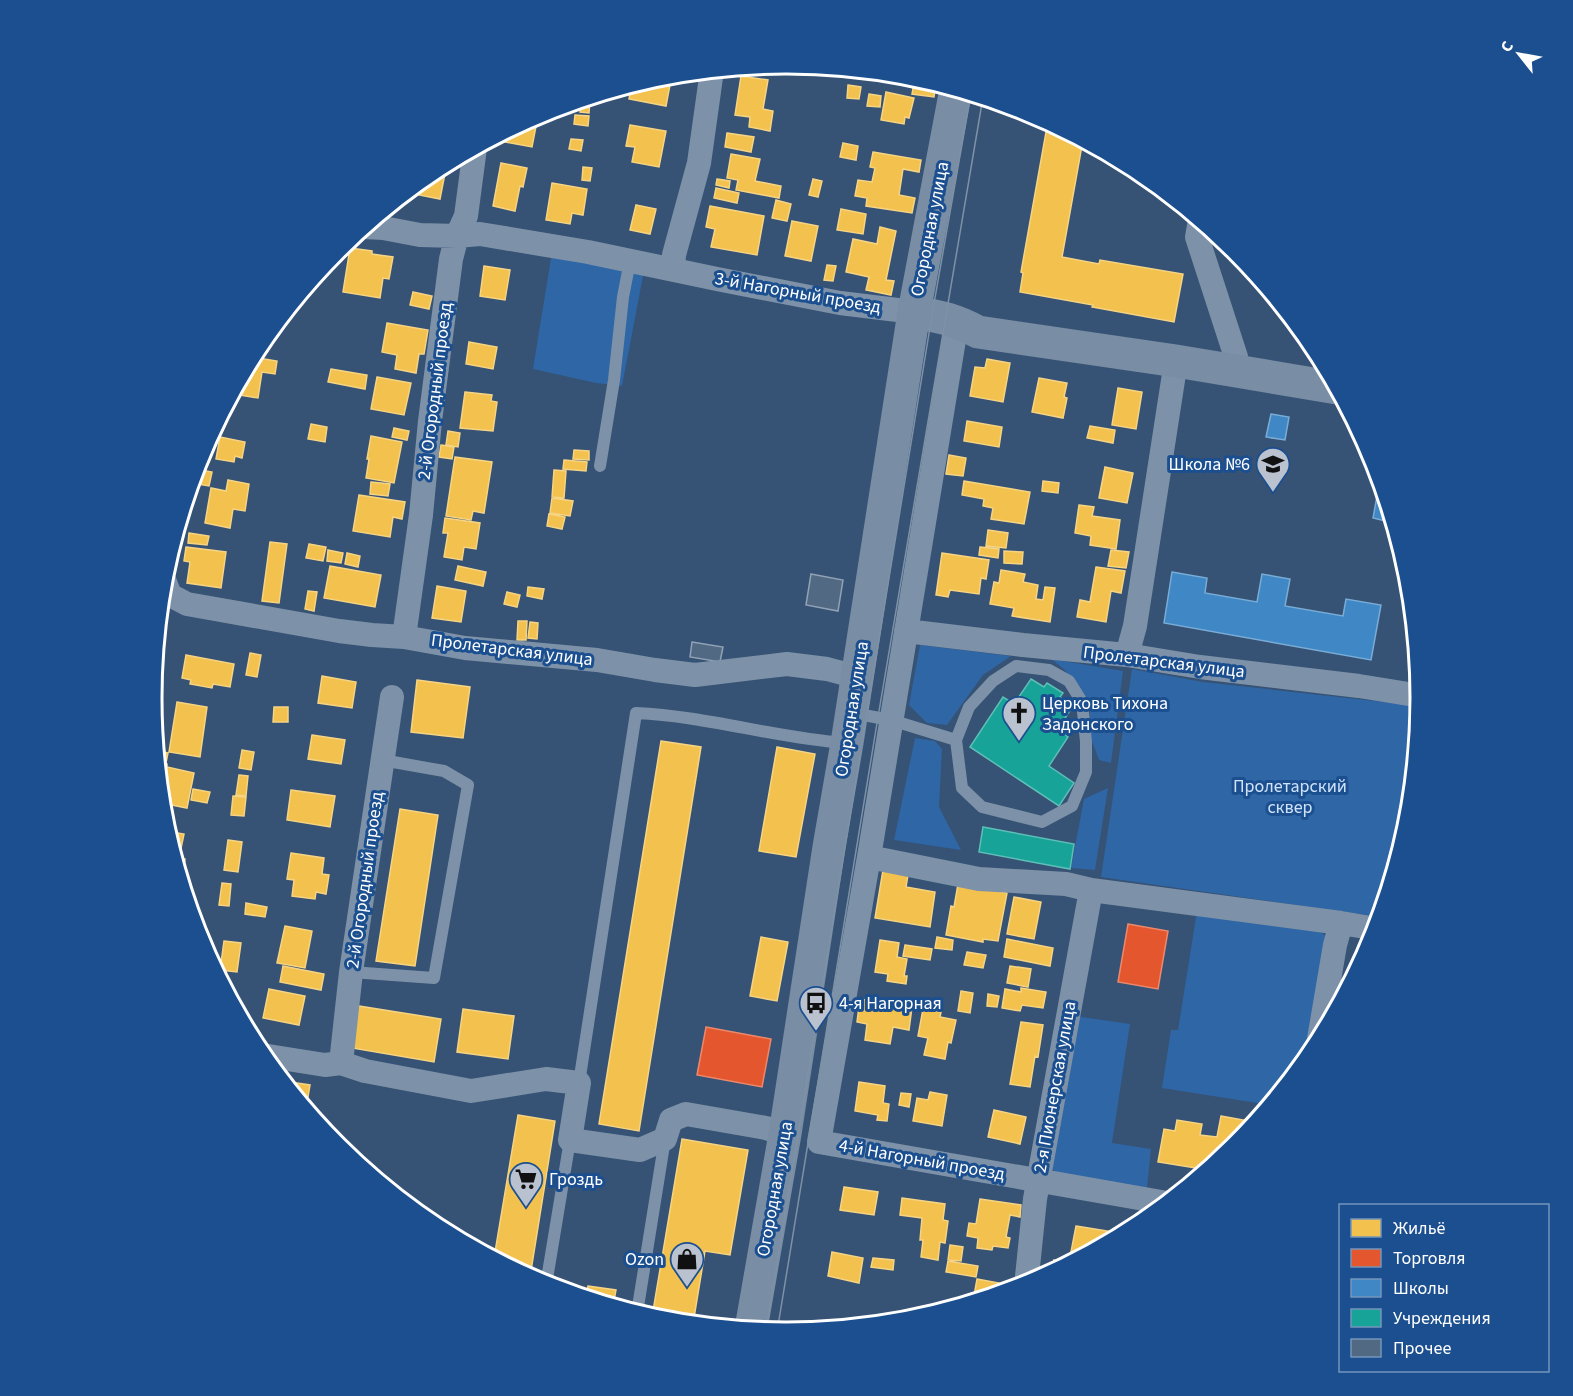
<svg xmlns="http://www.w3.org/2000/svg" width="1573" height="1396" font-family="'Source Sans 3',sans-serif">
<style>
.green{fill:#2f66a5}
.homes{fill:#f2c14e;stroke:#f6d483;stroke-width:1.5}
.shops{fill:#e4572e;stroke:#ec896d;stroke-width:1.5}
.schools{fill:#3f88c5;stroke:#79acd6;stroke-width:1.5}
.public{fill:#17a398;stroke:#5dbfb7;stroke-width:1.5}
.building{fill:#526984;stroke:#92a2b6;stroke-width:1.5}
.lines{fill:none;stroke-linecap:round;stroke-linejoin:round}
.lane{stroke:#7d92a8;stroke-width:12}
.street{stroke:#7d92a8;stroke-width:24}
.secondary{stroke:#798da4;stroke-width:33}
.tram{stroke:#7e92a7;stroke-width:1.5}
.labels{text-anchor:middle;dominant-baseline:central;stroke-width:6;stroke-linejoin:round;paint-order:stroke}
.street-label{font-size:18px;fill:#fff;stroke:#1b4f8f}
.poi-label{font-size:18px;fill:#fff;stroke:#1b4f8f;text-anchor:start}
.park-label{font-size:18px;fill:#cfe3fa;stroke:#1b4f8f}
.rim{fill:none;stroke:#fff;stroke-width:3}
</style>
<rect width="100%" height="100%" fill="#365274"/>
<path class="green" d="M552,252L644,271L622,386L596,383L533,369Z
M920,645L1011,656L983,675L947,725L927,723L909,705Z
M1051,659L1123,671L1111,763L1099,760L1090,736V702L1065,670Z
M1132,669L1203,682L1421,706L1409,822L1381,917L1101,877Z
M915,738L935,741L942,749L939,807L961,850L894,840Z
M1108,788L1095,870L1071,868L1084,799Z
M1197,911L1321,931L1327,938L1305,1063L1270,1105L1162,1088L1171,1030H1178Z
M1075,1016L1130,1024L1112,1143L1151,1149L1147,1188L1057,1174L1048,1164Z"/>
<path class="homes" d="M866,71L884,73V77L865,73Z
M672,74L666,106L629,99L632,84L663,75Z
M741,76L768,80L763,109L773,111L770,131L749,127L750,117L735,115Z
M915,77L936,83L934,97L912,94Z
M848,85L861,87L859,99L847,98Z
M886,92L914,98L909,118L905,117L904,124L881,120Z
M869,94L881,96L880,107L867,106Z
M584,99L590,100L589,113L580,112L581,100Z
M544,111L542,117L538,116L532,147L505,142L507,131Z
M575,115L589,116L588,126L574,124Z
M1048,121L1083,140L1062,257L1099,264L1100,260L1183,274L1174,322L1092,307L1093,305L1020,292L1023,273L1021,272Z
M630,125L666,131L659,167L632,162L635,147L626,146Z
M727,133L754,137L751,152L725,147Z
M571,139L583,140L581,151L569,149Z
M843,143L858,146L856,160L840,157Z
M873,152L921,160L919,172L903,169L899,195L915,198L912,213L866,206L867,198L855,196L858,180L872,182L875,168L870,167Z
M731,154L760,159L755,181L781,186L779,198L736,190L738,180L727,178Z
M447,163L440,199L419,195L421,184L418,183L434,170Z
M501,163L527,168L523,187L520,186L515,211L493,206Z
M583,167L592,168L590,181L582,180Z
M717,179L730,181L729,188L716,185Z
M813,179L822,181L818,197L809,195Z
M552,183L587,189L583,215L572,213L570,224L546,220Z
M716,188L739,193L737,203L714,198Z
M776,200L791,204L787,221L772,218Z
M636,205L656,209L650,234L630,230Z
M710,206L764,216L757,255L711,247L715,229L706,227Z
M841,209L866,214L863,234L837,230Z
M792,221L818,226L811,261L785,256Z
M880,227L896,231L886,280L894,281L891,295L866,290L869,277L846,272L853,239L877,244Z
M350,248L372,251V254L393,257L389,279L383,278L380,298L343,292Z
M827,265L836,266L833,281L824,280Z
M484,266L510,270L505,300L480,296Z
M413,292L432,296L429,309L410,305Z
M387,323L428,330L424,354H419L416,373L395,369L397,355L382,352Z
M469,342L497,347L493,369L466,364Z
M253,357L277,361L275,374L262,372L258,398L233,394Z
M987,359L1010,363L1003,402L970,396L975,367L985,368Z
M331,369L367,375L365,389L328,382Z
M377,377L411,383L404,415L371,409Z
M1039,378L1067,383L1064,397L1067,398L1063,418L1032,412Z
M1118,388L1142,392L1136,429L1112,425Z
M465,392L492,395L491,401L497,402L493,431L460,428Z
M967,421L1002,427L999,447L964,441Z
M311,424L327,427L325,442L308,439Z
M1090,426L1115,430L1113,443L1087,438Z
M394,428L409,431L407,440L392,437Z
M448,431L460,433L458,447L446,445Z
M371,436L402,442L394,483L366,478L369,459H367Z
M220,437L245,442L242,458L235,456L234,462L216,459Z
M441,445L454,447L452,459L439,457Z
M574,450L589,451V460L573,459Z
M949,455L966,458L963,476L946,474Z
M455,457L492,462L484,513L473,511L471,520L446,516Z
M564,460L587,462L586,471L563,469Z
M1105,467L1133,473L1127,503L1099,498Z
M196,469L212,472L209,486L191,483Z
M554,470L566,471L564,498L552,497Z
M228,480L249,484L245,511L233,509L230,528L205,523L211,488L226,491Z
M964,481L1030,492L1024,524L991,519L993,508L983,506L984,499L962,495Z
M1043,481L1059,483L1058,493L1042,491Z
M371,482L390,484L388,496L370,494Z
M359,495L405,502L402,519L393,517L390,537L353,531Z
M552,498L573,501L570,516L550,513Z
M1079,505L1094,507L1092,516L1120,520L1116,549L1090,545L1091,536L1075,533Z
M549,514L565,517L562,529L547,526Z
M445,518L480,523L476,549L464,547L462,560L444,557L448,533H443Z
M988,530L1008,533L1006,548L986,546Z
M189,533L209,536L207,545L188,543Z
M270,542L287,544L279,603L262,601Z
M309,544L326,547L323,561L306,558Z
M186,547L226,552L221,588L187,583L190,562L184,561Z
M980,547L999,549L998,558L979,555Z
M328,550L343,553L341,563L327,561Z
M1111,550L1129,552L1126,568L1108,566Z
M1004,551L1023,552L1022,564L1004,563Z
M347,553L360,556L358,567L345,564Z
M942,553L989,560L986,579L981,578L979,594L950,590L948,597L936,595Z
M330,566L381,575L375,607L324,598Z
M458,566L486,572L483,586L455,580Z
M1096,567L1125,571L1121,593L1111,591L1106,622L1077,617L1080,600L1090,602Z
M1001,570L1025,574L1023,582L1038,585L1036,599L1043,600L1045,587L1055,588L1050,622L1012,616L1014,608L990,604L994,582L999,583Z
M437,586L466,591L461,622L432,618Z
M528,587L544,589L542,599L527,596Z
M308,591L317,592L314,611L305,609Z
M507,592L520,595L517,607L504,604Z
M518,621H527L526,640H517Z
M530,622L538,623L537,639L528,638Z
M250,653L261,655L257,677L246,675Z
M186,655L234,664L230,687L213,684L212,688L190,684L191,680L182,678Z
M322,676L356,682L352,708L318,703Z
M417,680L470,687L463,738L411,732Z
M177,702L207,707L200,757L169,752Z
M274,707H288V722H273Z
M312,735L345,740L341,764L308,759Z
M661,741L701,747L639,1131L599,1124Z
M777,747L815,754L796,857L759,851Z
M157,750L168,753L166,763L158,762Z
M242,750L254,752L251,770L239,768Z
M158,763L167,764V767L194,773L187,808L162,803L161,795L164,781L160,780Z
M239,775L248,776L246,796L236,795Z
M193,789L210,792L207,803L191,800Z
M291,790L335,796L330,827L287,820Z
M233,796L246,797L244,816L231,815Z
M400,809L438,815L415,966L376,961Z
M166,831L184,834L179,858L185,859L183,872L179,871Z
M228,840L242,842L238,872L224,870Z
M291,853L324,858L322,874L329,875L326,894L316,892L315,899L292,896L294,880L287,879Z
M883,870L908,875L906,887L935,892L930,927L875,918Z
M222,883L231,884L229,906L219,905Z
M958,884L1007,893L998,941L983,939V942L946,935L951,906L954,907Z
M1014,897L1041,902L1034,939L1007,934Z
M246,903L267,907L265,917L245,914Z
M285,926L312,931L305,968L277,963Z
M761,937L788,942L777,1001L750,996Z
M937,937L953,940L952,950L935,948Z
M1007,939L1053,948L1050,966L1004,957Z
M880,940L899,943L897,957L907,959L904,976H907L906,984L887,981L888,974L875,972Z
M224,941L241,943L237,972L220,970Z
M905,945L932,949L930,960L903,956Z
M967,952L986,955L983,968L964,965Z
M283,966L324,974L321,990L280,982Z
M1010,966L1031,969L1028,987L1007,983Z
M1021,988L1046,992L1043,1008L1022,1005L1020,1011L1002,1008L1005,989L1021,992Z
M269,989L305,996L299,1025L263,1018Z
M961,991L973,993L970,1013L958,1011Z
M988,994L999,996L997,1007L987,1006Z
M860,999L912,1007L909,1030L893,1027L890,1044L865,1040L867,1024L857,1022Z
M359,1006L441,1019L434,1062L352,1048Z
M463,1009L514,1016L508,1059L457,1052Z
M923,1009L941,1012L940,1017L956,1020L951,1043L948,1042L945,1059L924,1055L928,1038L918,1036Z
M1021,1022L1043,1025L1038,1057L1035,1056L1030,1087L1010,1084Z
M283,1081L310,1085L306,1109Z
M859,1082L885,1086L883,1103L889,1104L887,1121L877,1120L878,1115L855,1111Z
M930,1092L947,1095L942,1126L913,1121L917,1098L928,1100Z
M901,1093L911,1094L909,1107L899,1105Z
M994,1110L1026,1117L1020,1144L988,1137Z
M518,1115L555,1121L530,1277L494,1258Z
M1221,1116L1249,1121L1246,1134L1235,1147L1208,1170L1158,1162L1164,1129L1175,1131L1177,1120L1202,1124L1200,1135L1217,1137Z
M682,1139L748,1150L730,1255L705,1251L693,1324L662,1321L652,1317Z
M844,1187L878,1192L874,1215L840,1210Z
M902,1198L945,1204L943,1220L948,1221L945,1243L940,1242L938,1260L921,1257L923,1240H920L922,1218L900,1215Z
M980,1199L1021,1205L1020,1217L1010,1215L1006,1237L1010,1238L1008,1248L993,1246L992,1250L977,1248L978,1238L967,1236L969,1223L976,1224Z
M1076,1226L1125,1234L1079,1258L1070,1257Z
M950,1245L963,1247L961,1261L948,1260Z
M832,1252L863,1258L859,1283L828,1276Z
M873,1258L894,1260L893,1270L871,1267Z
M1054,1260L1070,1263L1052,1273Z
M948,1261L978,1266L976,1277L946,1272Z
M977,1279L999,1283L996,1295L973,1301Z
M588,1286L616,1290L613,1306L586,1298Z"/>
<path class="shops" d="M1128,924L1168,931L1158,989L1118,982Z
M706,1027L771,1039L762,1087L697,1075Z"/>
<path class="schools" d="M1271,414L1289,417L1285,440L1266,437Z
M1379,485H1382L1392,516L1390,522L1373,518Z
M1172,572L1207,578L1205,593L1257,602L1262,574L1290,579L1285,606L1343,616L1346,599L1381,605L1371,660L1164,623Z"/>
<path class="public" d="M1285,310L1300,328L1292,330Z
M1031,679L1044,687L1047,683L1063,693L1060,697L1073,706L1058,729L1068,737L1049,766L1074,783L1059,806L970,747L1003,697L1014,704Z
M983,827L1074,844L1070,869L979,852Z"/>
<path class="building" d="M811,574L843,580L838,611L806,605Z
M692,642L723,647L720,662L690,657Z"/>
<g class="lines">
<path class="lane" d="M600,466L614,380L623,297L630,261
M852,713L891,720L956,740L962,788L982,807L1042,822L1072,806L1086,772V742L1082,702L1069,681L1049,670L1016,666L993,681L969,707L956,740
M351,972L434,978L468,785L444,771L382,760
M579,1083L636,713C707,716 775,738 845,743
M546,1285L570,1140
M637,1313L665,1139"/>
<path class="street" d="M1200,220L1197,237L1236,357L1235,372
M364,227L383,228L420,235L457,236L480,234L588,252L717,279L840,303L914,312
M673,269L674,255L699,163L712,70
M961,323L954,340L869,857L819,1142L1167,1203
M163,577L170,595L187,604L339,631L372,635L404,637L465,648L597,660L655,670L695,675L787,664L827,669L857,677
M906,631L1023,645L1127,655L1200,667L1359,686L1421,696
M404,637L421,515L430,421L451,259L457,236L466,216L475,148
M1127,655L1135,626L1176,361
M869,857L979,879L1066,884L1091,890L1341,923L1377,929
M1318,1045L1335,945L1341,923
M262,1055L325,1065L341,1063L365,1071L471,1091L546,1079L579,1083L570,1140L640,1150L665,1139L671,1120L686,1114L766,1128L785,1134
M341,1063L351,972L392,697
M1026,1286L1035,1199L1091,890"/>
<path class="secondary" d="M914,312C941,317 954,319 978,332L1176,361L1337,388
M751,1329L785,1134L829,847L847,743L914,312L956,89"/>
<path class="tram" d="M766,1331L932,315L971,93
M777,1332L878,717L983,97"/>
</g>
<defs>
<g id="school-pin" transform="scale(1.725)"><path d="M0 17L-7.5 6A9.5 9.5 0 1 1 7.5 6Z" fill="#b9c2ce" stroke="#1b4f8f"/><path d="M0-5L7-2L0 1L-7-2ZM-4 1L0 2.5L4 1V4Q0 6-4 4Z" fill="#111"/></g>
<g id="church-pin" transform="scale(1.725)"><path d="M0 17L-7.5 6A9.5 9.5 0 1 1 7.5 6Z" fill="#b9c2ce" stroke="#1b4f8f"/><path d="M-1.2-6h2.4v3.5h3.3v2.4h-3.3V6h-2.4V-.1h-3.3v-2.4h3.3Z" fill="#111"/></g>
<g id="bus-pin" transform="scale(1.725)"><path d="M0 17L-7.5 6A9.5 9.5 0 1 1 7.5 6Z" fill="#b9c2ce" stroke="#1b4f8f"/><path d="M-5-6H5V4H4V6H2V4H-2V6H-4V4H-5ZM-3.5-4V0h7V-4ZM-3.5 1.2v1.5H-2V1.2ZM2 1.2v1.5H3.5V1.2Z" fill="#111"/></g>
<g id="supermarket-pin" transform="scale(1.725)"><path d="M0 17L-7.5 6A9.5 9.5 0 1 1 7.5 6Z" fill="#b9c2ce" stroke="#1b4f8f"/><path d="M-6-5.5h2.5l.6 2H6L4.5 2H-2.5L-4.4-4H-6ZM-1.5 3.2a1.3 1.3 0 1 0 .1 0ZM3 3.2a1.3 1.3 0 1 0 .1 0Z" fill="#111"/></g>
<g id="shop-pin" transform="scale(1.725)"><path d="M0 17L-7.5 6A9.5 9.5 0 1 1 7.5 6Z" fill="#b9c2ce" stroke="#1b4f8f"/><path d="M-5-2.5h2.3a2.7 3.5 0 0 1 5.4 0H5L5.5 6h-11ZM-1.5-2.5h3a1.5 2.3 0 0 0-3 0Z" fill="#111"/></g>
</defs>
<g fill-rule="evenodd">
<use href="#school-pin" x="1273" y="464"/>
<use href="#church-pin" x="1019" y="713"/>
<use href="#bus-pin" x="816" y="1003"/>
<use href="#supermarket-pin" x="526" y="1179"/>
<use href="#shop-pin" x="687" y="1259"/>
</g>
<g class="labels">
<g class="street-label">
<text transform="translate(930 229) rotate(-79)">Огородная улица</text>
<text transform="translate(798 293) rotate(10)">3-й Нагорный проезд</text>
<text transform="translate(435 391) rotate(-83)">2-й Огородный проезд</text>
<text transform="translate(512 650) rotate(7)">Пролетарская улица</text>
<text transform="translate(1164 662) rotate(7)">Пролетарская улица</text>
<text transform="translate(852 709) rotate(-81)">Огородная улица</text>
<text transform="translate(365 880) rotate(-82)">2-й Огородный проезд</text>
<text transform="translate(1055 1087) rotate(-80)">2-я Пионерская улица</text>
<text transform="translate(922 1160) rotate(10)">4-й Нагорный проезд</text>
<text transform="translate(775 1189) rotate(-80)">Огородная улица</text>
</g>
<g class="poi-label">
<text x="1250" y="464" text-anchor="end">Школа №6</text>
<text x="1042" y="703">Церковь Тихона<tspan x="1042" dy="21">Задонского</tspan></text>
<text x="839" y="1003">4-я Нагорная</text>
<text x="549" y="1179">Гроздь</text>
<text x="664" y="1259" text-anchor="end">Ozon</text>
</g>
<g class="park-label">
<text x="1290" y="786">Пролетарский<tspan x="1290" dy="21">сквер</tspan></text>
</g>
</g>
<path d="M0 0H1573V1396H0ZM162 698a624 624 0 1 1 1248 0a624 624 0 1 1-1248 0Z" fill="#1b4f8f" fill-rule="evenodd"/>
<path class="rim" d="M162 698a624 624 0 1 1 1248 0a624 624 0 1 1-1248 0Z"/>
<rect x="1339" y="1204" width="210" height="168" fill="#1b4f8f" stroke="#7695bc" stroke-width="1.5"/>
<rect x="1351" y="1219" width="30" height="18" fill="#f2c14e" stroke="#7695bc" stroke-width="1.5"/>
<text x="1393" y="1234" font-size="18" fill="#ffffff">Жильё</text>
<rect x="1351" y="1249" width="30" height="18" fill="#e4572e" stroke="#7695bc" stroke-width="1.5"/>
<text x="1393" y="1264" font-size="18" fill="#ffffff">Торговля</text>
<rect x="1351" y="1279" width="30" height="18" fill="#3f88c5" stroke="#7695bc" stroke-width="1.5"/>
<text x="1393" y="1294" font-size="18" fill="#ffffff">Школы</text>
<rect x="1351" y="1309" width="30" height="18" fill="#17a398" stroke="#7695bc" stroke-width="1.5"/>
<text x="1393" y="1324" font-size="18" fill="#ffffff">Учреждения</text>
<rect x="1351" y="1339" width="30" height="18" fill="#526984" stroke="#7695bc" stroke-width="1.5"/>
<text x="1393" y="1354" font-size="18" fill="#ffffff">Прочее</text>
<g transform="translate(1519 54) rotate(301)" stroke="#1b4f8f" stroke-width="4.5" paint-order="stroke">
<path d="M0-4.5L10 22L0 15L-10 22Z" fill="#ffffff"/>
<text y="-9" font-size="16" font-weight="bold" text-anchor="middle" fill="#ffffff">С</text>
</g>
</svg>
